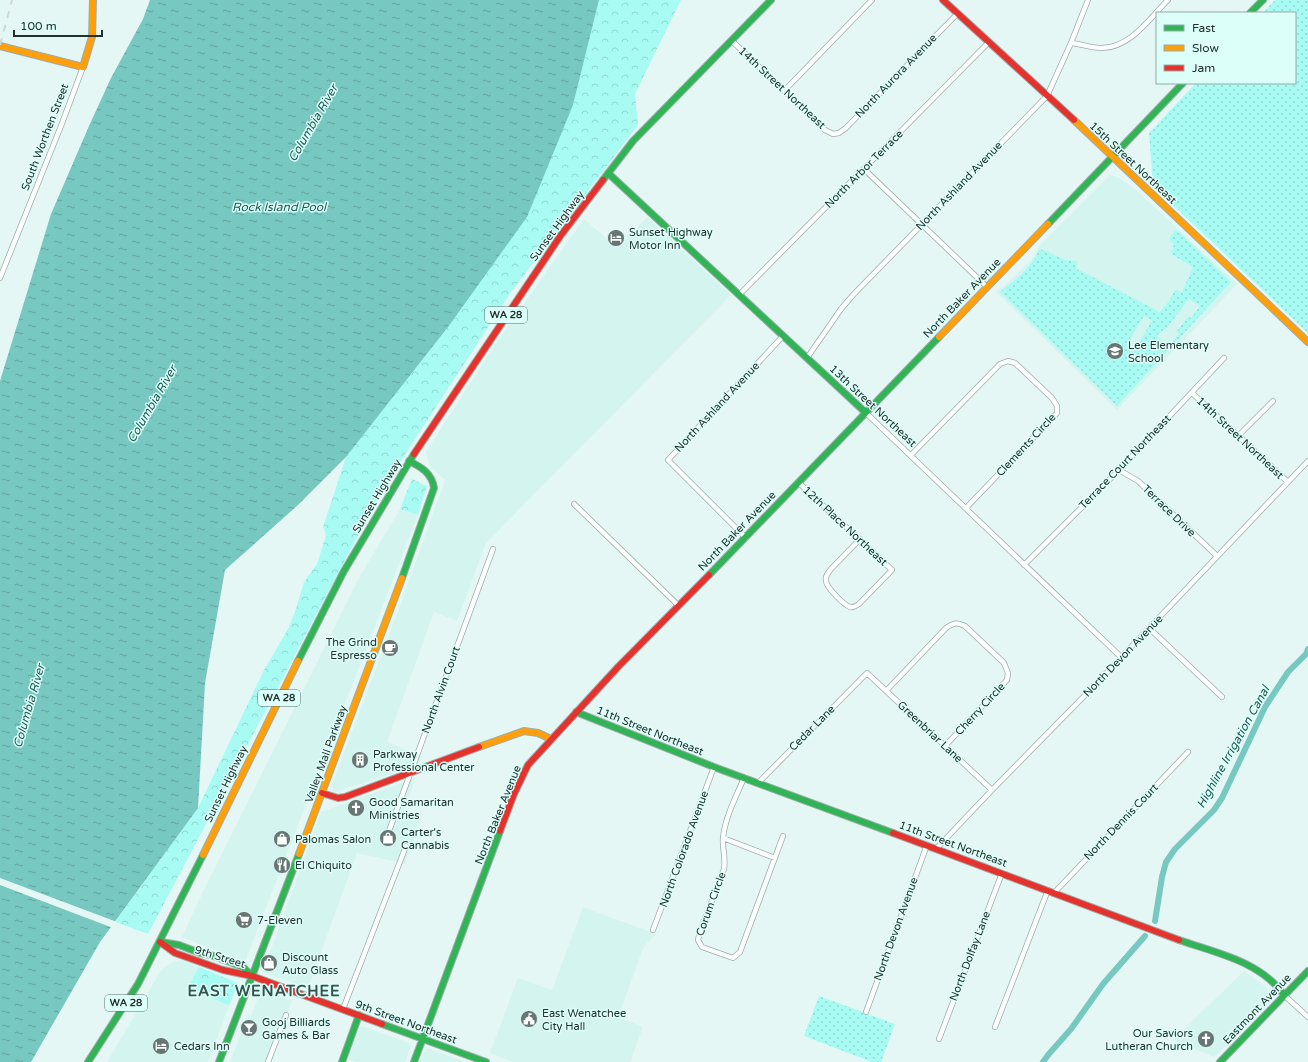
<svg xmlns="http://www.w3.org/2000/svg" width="1308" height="1062" font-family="'Varela Round',sans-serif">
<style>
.built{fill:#d4f4ef}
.grass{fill:url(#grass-dots);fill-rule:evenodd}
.park{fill:url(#park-crowns)}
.water{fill:url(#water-ripples)}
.pier{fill:#e5f7f4}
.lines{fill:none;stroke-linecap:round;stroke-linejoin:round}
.canal{stroke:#77c8c0;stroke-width:6}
.street-casing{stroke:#9eacaa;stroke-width:6}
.fast-casing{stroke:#9eacaa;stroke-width:8}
.slow-casing{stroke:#9eacaa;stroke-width:8}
.jam-casing{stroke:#9eacaa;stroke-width:8}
.street{stroke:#fbfefd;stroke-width:4.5}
.fast{stroke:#30b455;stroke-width:6}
.slow{stroke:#ff9f0a;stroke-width:6}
.jam{stroke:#e5322d;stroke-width:6}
.rail{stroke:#d1d6d5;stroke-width:2;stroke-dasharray:7 7;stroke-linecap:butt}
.labels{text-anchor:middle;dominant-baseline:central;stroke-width:3;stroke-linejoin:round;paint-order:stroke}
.shield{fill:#ddfffa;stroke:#5b6e6b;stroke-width:1}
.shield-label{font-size:10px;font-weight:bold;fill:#23302e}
.street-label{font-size:11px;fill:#23302e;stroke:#ddfffa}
.poi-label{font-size:11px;fill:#23302e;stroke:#ddfffa;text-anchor:start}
.water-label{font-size:12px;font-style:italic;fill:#1e5a54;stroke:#ddfffa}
.district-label{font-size:15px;font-weight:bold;letter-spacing:1px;fill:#35524f;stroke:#ddfffa}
</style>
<defs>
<pattern id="grass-dots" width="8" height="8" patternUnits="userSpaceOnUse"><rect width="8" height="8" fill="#a8fbf2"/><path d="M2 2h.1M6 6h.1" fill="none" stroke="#90d7d0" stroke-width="1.8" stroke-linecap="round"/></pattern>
<pattern id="park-crowns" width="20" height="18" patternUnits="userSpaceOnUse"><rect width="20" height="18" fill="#a8fbf2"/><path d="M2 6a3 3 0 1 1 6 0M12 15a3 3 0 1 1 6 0" fill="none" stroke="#90d7d0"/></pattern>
<pattern id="water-ripples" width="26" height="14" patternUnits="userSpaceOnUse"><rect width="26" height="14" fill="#77c8c0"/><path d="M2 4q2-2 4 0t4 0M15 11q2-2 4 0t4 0" fill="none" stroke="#61a39c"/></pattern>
</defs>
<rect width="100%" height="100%" fill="#e5f7f4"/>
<path class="built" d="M1110,175L1118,177L1136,190L1237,284L1117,410L996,292L1010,281L1033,258L1040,245Z
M647,217L731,295L486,543L457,621L434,612L387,742L422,756L419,765L335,792L331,787L402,600L445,480L430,467L426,452L492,349L584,219L618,248Z
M400,509L418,515L245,962L182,937L202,894L359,578Z
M415,778L404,811L422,817L405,864L357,853L308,988L263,972L321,812Z
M583,907L656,934L644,946L618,1017L643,1027L630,1062H513L490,1053L518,978L552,990Z
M180,960L238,983L208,1062H107L162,969L173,962Z
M1244,971L1265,986L1271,996L1270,1003L1214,1057L1173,1040Z
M261,990L292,1001L270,1062H230L248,1015L251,1016Z
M362,1026L409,1043L411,1046L405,1062H357L348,1059L359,1028Z
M426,1049H430L465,1062H419Z"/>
<path class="grass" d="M1275,0H1308V333L1153,186L1149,133L1196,83H1295V13H1263Z
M1177,230L1231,282L1117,406L1000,292C1003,289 1006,287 1010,284C1018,279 1038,258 1039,249L1046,251L1065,260L1077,261L1076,269L1081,271L1160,312L1169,301L1175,290L1182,292L1193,267L1171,254L1174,245L1169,239L1174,231ZM1189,299L1200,306L1191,318L1188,317L1177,331L1179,334L1168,347L1157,336L1160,332L1166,329ZM1144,316L1152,320L1136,349L1127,344Z
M819,996L895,1024L881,1062H872L804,1036Z"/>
<path class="park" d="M599,0H681L635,94L638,125L511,292L383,488L148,934L115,922L198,808L264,670L288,629L295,612L304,582L317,564L326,535L323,527L346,457L448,327L573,105Z
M412,479L427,486L418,515L400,509Z
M199,967L238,983L229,1005L187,989Z"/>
<path class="water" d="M150,0H599L573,105L527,217L448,327L346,457L298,505L225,570L205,683L198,808L100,942L31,1062H0V381L51,214L89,126L111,78L143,19Z"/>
<path class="pier" d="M0,878L117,922L113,928L0,885Z"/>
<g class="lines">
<path class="canal" d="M1155,921L1162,877L1166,862L1175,849L1214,810L1222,798L1265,707L1288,672L1306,654L1308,649
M1043,1062L1048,1055L1071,1029L1103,984L1145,936"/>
<g class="street-casing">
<path id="street" d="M732,41L825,130L833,134L839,133L846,128L957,14
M1071,43C1081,44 1092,48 1102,48C1130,48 1150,18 1168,0
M784,91L872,0
M864,169L986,286
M0,278L61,126L83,67
M739,295L988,43
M807,358L841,309L853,295L1047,96L1071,43L1088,0
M1192,393L1288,482
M865,412L1121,657
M1238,436L1273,401
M911,455L1000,364L1008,361L1015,363L1052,398L1057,406V413L966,508
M1119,470L1138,481L1217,556
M798,482L892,570L859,604C856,606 853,608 850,607C844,605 826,587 826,581C825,576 828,573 831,569L860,539
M574,504L679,606
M746,538L668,460L783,336
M1024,565L1119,470L1224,358
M1149,628L1222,697
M886,691L946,628C953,623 957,622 965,626L1004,663L1008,673L1007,680L945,746
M744,778C736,797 725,817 723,838C722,848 726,858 724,869L700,932L698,940L702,947L733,958L740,952L783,836
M758,783L867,673L992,790
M389,831L493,549
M723,838L775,858
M936,849L992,790L1094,686L1308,461
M1054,893L1188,752
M653,930L714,767
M1284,995L1308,1017
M343,1009L406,846
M866,1012L927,845
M995,1027L1048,890
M939,1039L1002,873
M268,1062L286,1015"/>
</g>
<g class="fast-casing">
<path id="fast" d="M1250,13L1263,0
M608,173L865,412
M603,180L633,141L771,0
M1048,224L1183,83
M709,575L939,337
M402,578L434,488C432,473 421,467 409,461
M298,661L344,571L414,454
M576,712L714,767L893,833
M1179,940C1216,953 1260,961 1284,995
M161,942L179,945L200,953L211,955L243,967L252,976
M382,1024L486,1062
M88,1062L138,984L203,855
M219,1062L299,854
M342,1062L359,1015
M414,1062L500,831
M1220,1062L1308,971"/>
</g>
<g class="slow-casing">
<path id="slow" d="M0,46L83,67L92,37L93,0
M1074,120L1308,342
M939,337L1048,224
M479,747L524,731L538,733L551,739
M299,854L402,578
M203,855L298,661"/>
</g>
<g class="jam-casing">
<path id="jam" d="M943,0L1074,120
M414,454L561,235L603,180
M322,793L338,798L345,797L479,747
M500,831L514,794L528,765L618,667L709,575
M893,833L1179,940
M160,942L175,953L223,970L252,976L382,1024"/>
</g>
<use href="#street" class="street"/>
<use href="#fast" class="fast"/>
<use href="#slow" class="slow"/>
<use href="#jam" class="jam"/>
<path class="rail" d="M0,45L12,0"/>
</g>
<defs>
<g id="hotel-disc" transform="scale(0.9)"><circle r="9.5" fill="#677673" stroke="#ddfffa"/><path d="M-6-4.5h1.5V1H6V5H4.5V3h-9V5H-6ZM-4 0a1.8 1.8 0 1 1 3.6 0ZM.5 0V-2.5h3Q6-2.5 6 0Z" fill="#fff"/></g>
<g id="school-disc" transform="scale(0.9)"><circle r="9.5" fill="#677673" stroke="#ddfffa"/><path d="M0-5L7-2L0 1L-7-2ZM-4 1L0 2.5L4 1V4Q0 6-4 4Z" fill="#fff"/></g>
<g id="cafe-disc" transform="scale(0.9)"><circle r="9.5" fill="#677673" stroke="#ddfffa"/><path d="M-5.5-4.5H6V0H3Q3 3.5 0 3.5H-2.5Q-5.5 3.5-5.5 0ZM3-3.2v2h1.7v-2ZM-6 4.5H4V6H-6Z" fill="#fff"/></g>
<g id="building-disc" transform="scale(0.9)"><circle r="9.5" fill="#677673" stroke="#ddfffa"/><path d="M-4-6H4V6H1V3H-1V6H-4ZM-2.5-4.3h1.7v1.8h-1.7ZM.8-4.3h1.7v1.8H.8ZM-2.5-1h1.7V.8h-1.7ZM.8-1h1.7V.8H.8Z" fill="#fff"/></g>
<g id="church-disc" transform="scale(0.9)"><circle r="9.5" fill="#677673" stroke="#ddfffa"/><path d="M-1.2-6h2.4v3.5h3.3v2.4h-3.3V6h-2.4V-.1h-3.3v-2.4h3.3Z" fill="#fff"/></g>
<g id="shop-disc" transform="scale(0.9)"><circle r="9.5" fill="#677673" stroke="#ddfffa"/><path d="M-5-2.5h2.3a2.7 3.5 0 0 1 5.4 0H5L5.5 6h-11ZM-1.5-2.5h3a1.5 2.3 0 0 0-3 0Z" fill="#fff"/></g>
<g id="restaurant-disc" transform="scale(0.9)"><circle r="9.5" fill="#677673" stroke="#ddfffa"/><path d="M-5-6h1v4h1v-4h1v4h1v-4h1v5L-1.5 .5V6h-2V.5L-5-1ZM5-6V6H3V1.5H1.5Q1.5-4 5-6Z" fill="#fff"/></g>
<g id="supermarket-disc" transform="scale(0.9)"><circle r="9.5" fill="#677673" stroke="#ddfffa"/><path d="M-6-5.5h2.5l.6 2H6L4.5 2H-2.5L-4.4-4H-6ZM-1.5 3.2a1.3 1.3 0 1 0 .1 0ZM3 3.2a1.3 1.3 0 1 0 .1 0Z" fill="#fff"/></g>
<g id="civic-disc" transform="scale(0.9)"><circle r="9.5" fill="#677673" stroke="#ddfffa"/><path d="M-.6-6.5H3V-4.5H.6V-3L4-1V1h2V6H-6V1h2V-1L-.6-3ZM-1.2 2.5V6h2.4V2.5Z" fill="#fff"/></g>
<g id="bar-disc" transform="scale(0.9)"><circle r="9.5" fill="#677673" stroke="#ddfffa"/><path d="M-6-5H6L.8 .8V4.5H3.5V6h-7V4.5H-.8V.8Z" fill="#fff"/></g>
</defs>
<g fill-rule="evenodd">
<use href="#hotel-disc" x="616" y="238"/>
<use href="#school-disc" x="1115" y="351"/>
<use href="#cafe-disc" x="390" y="648"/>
<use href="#building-disc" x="360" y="760"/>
<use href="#church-disc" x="356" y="808"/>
<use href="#shop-disc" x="388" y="838"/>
<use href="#shop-disc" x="282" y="839"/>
<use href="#restaurant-disc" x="282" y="865"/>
<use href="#supermarket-disc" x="244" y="920"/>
<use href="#shop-disc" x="269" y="963"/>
<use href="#civic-disc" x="529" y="1019"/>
<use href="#bar-disc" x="249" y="1028"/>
<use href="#church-disc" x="1206" y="1039"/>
<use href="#hotel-disc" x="161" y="1046"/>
</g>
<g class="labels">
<g class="shield">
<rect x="485" y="307" width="42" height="16" rx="3"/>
<rect x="258" y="690" width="42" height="16" rx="3"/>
<rect x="105" y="995" width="42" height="16" rx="3"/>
</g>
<g class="shield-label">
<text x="506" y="315">WA 28</text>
<text x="279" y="698">WA 28</text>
<text x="126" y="1003">WA 28</text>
</g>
<g class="street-label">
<text transform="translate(896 76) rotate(-46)">North Aurora Avenue</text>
<text transform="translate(782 88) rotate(43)">14th Street Northeast</text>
<text transform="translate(45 137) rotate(-69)">South Worthen Street</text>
<text transform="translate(1133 163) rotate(43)">15th Street Northeast</text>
<text transform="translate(864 169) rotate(-45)">North Arbor Terrace</text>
<text transform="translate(959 186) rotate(-46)">North Ashland Avenue</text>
<text transform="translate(557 226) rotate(-54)">Sunset Highway</text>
<text transform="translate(962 298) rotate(-46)">North Baker Avenue</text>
<text transform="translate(873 406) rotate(43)">13th Street Northeast</text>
<text transform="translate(717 407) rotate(-47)">North Ashland Avenue</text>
<text transform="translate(1240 438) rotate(43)">14th Street Northeast</text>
<text transform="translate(1026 445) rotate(-47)">Clements Circle</text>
<text transform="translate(1125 462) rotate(-46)">Terrace Court Northeast</text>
<text transform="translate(377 496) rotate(-59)">Sunset Highway</text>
<text transform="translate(1169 511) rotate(44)">Terrace Drive</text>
<text transform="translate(845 526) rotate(43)">12th Place Northeast</text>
<text transform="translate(737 531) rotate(-46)">North Baker Avenue</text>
<text transform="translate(1123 656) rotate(-46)">North Devon Avenue</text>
<text transform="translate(441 690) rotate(-70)">North Alvin Court</text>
<text transform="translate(980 709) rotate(-47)">Cherry Circle</text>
<text transform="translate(812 728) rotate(-45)">Cedar Lane</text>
<text transform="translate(650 731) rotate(22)">11th Street Northeast</text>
<text transform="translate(930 732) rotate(43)">Greenbriar Lane</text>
<text transform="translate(326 754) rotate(-70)">Valley Mall Parkway</text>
<text transform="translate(226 784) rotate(-64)">Sunset Highway</text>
<text transform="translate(498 815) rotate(-68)">North Baker Avenue</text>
<text transform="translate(1121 822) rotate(-46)">North Dennis Court</text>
<text transform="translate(953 844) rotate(20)">11th Street Northeast</text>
<text transform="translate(684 849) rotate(-70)">North Colorado Avenue</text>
<text transform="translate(711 904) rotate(-70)">Corum Circle</text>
<text transform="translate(896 929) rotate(-70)">North Devon Avenue</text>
<text transform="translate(970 956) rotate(-69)">North Dolfay Lane</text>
<text transform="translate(220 957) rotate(17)">9th Street</text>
<text transform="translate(1257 1009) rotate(-46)">Eastmont Avenue</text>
<text transform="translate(406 1022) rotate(20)">9th Street Northeast</text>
</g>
<g class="poi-label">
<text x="629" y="232">Sunset Highway<tspan x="629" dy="13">Motor Inn</tspan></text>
<text x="1128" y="345">Lee Elementary<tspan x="1128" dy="13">School</tspan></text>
<text x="377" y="642" text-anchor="end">The Grind<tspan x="377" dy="13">Espresso</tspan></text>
<text x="373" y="754">Parkway<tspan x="373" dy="13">Professional Center</tspan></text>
<text x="369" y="802">Good Samaritan<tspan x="369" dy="13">Ministries</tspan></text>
<text x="401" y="832">Carter's<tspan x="401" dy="13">Cannabis</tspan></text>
<text x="295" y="839">Palomas Salon</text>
<text x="295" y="865">El Chiquito</text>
<text x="257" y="920">7-Eleven</text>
<text x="282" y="957">Discount<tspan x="282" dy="13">Auto Glass</tspan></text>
<text x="542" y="1013">East Wenatchee<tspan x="542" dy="13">City Hall</tspan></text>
<text x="262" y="1022">Gooj Billiards<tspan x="262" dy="13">Games &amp; Bar</tspan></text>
<text x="1193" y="1033" text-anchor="end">Our Saviors<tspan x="1193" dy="13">Lutheran Church</tspan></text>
<text x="174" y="1046">Cedars Inn</text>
</g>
<g class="water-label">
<text transform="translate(313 123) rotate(-60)">Columbia River</text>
<text x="279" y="207">Rock Island Pool</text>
<text transform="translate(152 404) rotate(-60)">Columbia River</text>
<text transform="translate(29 706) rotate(-74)">Columbia River</text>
<text transform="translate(1233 747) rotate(-61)">Highline Irrigation Canal</text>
</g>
<g class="district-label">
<text x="264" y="991">EAST WENATCHEE</text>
</g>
</g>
<rect x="1156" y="12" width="140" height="72" fill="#ddfffa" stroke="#93aca8"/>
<rect x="1164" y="25" width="20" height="6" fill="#30b455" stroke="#93aca8"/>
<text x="1192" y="32" font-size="12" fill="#23302e">Fast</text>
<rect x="1164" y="45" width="20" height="6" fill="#ff9f0a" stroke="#93aca8"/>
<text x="1192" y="52" font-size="12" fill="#23302e">Slow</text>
<rect x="1164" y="65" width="20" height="6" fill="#e5322d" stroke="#93aca8"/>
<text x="1192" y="72" font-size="12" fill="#23302e">Jam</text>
<path d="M14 30v6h88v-6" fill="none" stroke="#23302e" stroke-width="2"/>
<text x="20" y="30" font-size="12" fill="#23302e" stroke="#ddfffa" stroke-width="3" paint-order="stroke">100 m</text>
</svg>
